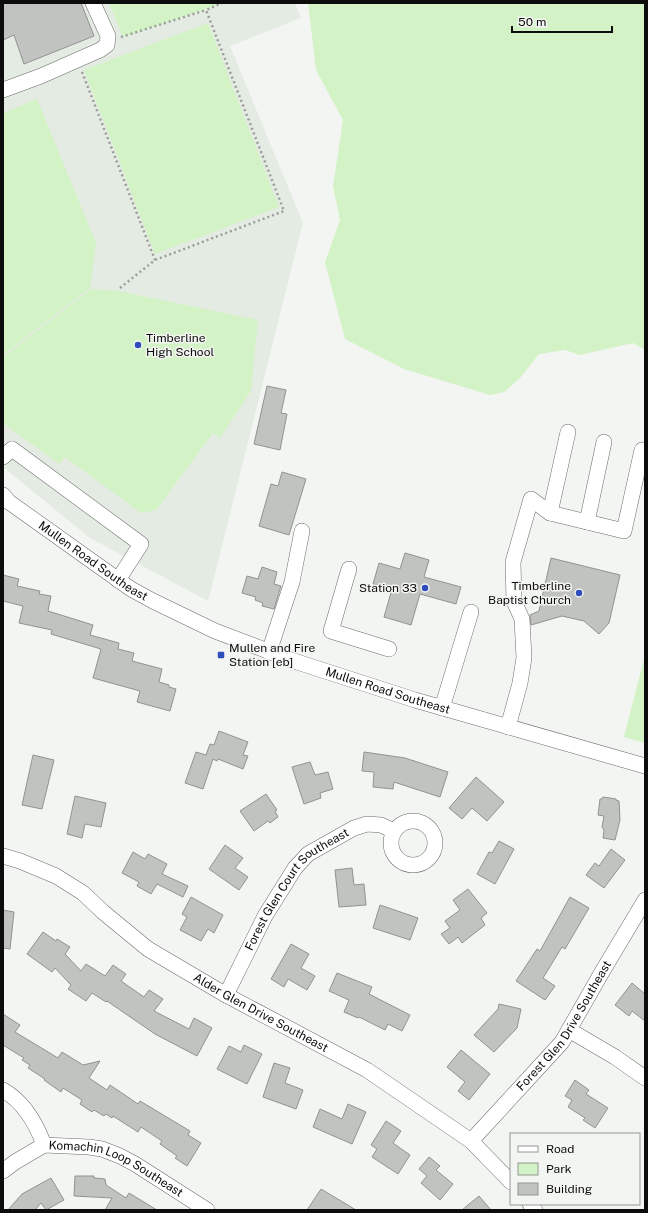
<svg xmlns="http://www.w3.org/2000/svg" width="648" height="1213" font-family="'Public Sans',sans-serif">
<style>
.built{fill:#e4ebe2}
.green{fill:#d3f2c6}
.building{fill:#c1c3c0;stroke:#919390}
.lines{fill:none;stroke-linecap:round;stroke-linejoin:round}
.minor-casing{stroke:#6a6c6a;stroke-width:16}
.path{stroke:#9b9d9a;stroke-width:2.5;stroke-dasharray:2 3;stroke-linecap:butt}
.minor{stroke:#fff;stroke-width:15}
.poi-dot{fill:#2f4bbc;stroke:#f3f5f2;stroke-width:1.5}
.labels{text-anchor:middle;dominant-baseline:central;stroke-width:3;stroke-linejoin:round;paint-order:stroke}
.poi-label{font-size:12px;fill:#0b0c0b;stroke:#f3f5f2;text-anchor:start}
.street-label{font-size:12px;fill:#0b0c0b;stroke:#f3f5f2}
</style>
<rect width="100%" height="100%" fill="#f3f5f2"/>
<path class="built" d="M3,3H295L301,18L230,46L303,223L208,601L90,538L3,467Z"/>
<path class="green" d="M109,3H224L123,37Z
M308,3H645V350L633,343L580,355L565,350L539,354L520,378L504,392L490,395L404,369L345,339L325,262L340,220L333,186L343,120L316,70Z
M208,23L279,207L155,254L84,70Z
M37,99L96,243L90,288L3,355V113Z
M91,289L118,291L258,320L252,379V387L249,394L220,438L213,433L156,510L141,513L65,457L59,464L3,423V357Z
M645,655V743L624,737Z"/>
<path class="building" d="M3,3H81L94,36L24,64L14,35L3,40Z
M267,386L286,390L281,413L287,414L280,450L254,444Z
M282,472L306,479L289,535L259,526L271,484L278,486Z
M405,553L429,560L424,577L461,587L456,604L420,594L411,625L384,617L392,589L373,584L379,563L400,569Z
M551,558L620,575L609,623L599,634L584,621L562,616L531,625L530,615L539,611Z
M262,567L277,572L274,584L281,586L274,609L262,606L263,603L255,600L256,597L242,593L247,576L258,579Z
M3,575L19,579L17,586L40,591L39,594L51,596L48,611L93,625L90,635L119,643L118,649L134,653L132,661L162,669L159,682L169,685V687L176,689L170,711L137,702L140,691L93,678L101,649L51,634L52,630L19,623L23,606L3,601Z
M219,731L248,742L243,755L248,756L243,769L218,759L217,761L213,759L203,789L185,783L196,752L206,755L210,744L214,745Z
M364,752L405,758L448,772L440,797L394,782L393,789L373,787L374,772L362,771Z
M33,755L54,760L42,809L22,805Z
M310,762L315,775L328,772L333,789L320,793L321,798L304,804L292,767Z
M476,777L504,802L487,821L472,808L462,819L449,808Z
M266,794L277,810L275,811L278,817L270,823L268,821L254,831L240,811Z
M75,796L106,803L101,827L85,824L82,838L67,834Z
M603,797L616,799V800L619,801L620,820L615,840L603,838L604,830L602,827L604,816L598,815L600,799H602Z
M499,841L514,849L495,884L477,874L489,852L492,853Z
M225,845L243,858L235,868L248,877L239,890L209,869Z
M611,849L625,860L604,888L586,875L595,863L599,866Z
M133,852L145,859L148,854L167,864L162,874L188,886L183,897L157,884L151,894L137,886L139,882L122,873Z
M352,868L354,885L364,884L366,905L339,907L335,870Z
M468,889L487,913L481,918L485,925L462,943L458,937L449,944L441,934L450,928L445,921L460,910L453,900Z
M191,897L223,915L214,933L208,929L201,941L180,930L187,917L182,914Z
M570,897L589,908L565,949L562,947L543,978L555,986L545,1000L516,981L537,949L540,951Z
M380,905L418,918L410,940L373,928Z
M3,910L14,912L10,949L3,948Z
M43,932L56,941L57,939L70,947L65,954L81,971L86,964L105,976L113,965L126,974L121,981L144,997L149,990L163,999L154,1011L189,1029L194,1018L212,1028L197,1056L155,1034L107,1001L106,1002L92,993L86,1001L68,989L71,985L55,968L52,972L27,954Z
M291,944L309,954L301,968L315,976L307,990L288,979L284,987L271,979Z
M337,973L372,987L369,994L410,1015L402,1031L388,1024L385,1030L359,1017L358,1018L344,1012L349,1000L329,991Z
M632,983L645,994V1021L632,1011L629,1016L615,1005Z
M499,1004L521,1009L517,1028L494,1052L474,1035L498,1009Z
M3,1014L20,1025L15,1032L58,1058L62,1052L83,1065L100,1061L89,1078L107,1090L110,1085L138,1104L140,1101L190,1131L188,1135L201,1143L187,1166L175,1158L177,1156L160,1144L162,1141L141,1127L138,1132L113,1116L112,1118L106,1114L104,1116L94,1110L92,1112L80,1104L82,1100L63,1088L61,1092L44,1080L45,1079L28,1068L30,1065L22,1060L24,1058L3,1045Z
M244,1045L262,1054L247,1084L217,1069L229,1046L241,1052Z
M461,1050L490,1074L469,1100L458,1091L465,1082L447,1067Z
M274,1063L290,1068L285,1083L303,1090L296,1109L263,1097Z
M575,1080L589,1090L586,1094L608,1108L595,1128L583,1120L585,1118L568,1107L572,1100L565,1096Z
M348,1104L366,1112L352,1144L313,1127L320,1109L342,1119Z
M386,1121L401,1131L393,1143L410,1155L398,1174L372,1157L377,1149L371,1145Z
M429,1157L440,1166L436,1170L453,1184L440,1200L421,1183L427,1176L419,1169Z
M75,1176H94V1178L105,1179L106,1185L126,1198L129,1193L157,1210H105L112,1198L74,1196Z
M51,1178L64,1200L46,1210L41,1203L35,1210H8L22,1194Z
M321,1189L356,1210H307Z
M479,1196L491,1210H462Z"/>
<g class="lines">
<g class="minor-casing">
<g id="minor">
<path d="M3,90L41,76L100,50L107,45L108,36L93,3"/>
<path d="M3,457L12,449L141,544L118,580"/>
<path id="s1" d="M3,495L9,502L131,589L153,601L215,631L294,661L415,700L645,766"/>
<path d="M550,513L568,432"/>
<path d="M587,522L604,442"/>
<path d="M349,569L331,631L389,649"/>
<path d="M269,652L292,582L302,531"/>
<path d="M442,708L471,612"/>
<path d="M508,727L520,683L524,658L522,619L514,601L513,562L531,499L550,513L624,531L642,450"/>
<circle cx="413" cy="843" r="22"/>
<path id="s2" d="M3,856L20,861L56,876L83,893L103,912L148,949L226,995L367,1070L471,1141L511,1182"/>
<path id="s3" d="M226,995L265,916L295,868L308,854L354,828L367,824L381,825L394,831"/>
<path d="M569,1030L615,1057L645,1078"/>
<path d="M3,1090C24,1102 36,1123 44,1145"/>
<path id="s4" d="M471,1141L562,1042L602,972L645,900"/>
<path id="s5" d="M3,1171L15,1162L44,1145L89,1147L102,1149L120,1156L135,1164L207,1210"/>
<path d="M530,1204L535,1210"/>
</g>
</g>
<path class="path" d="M121,37L206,10
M82,72L155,260
M120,288L155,260L284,211L206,10L222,3"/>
<use href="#minor" class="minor"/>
</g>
<g class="poi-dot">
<circle cx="138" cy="345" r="4"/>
<circle cx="425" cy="588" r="4"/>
<circle cx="579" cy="593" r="4"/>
<rect x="217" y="651" width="8" height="8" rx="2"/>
</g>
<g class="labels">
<g class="poi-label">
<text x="146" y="338">Timberline<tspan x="146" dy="14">High School</tspan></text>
<text x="571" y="586" text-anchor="end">Timberline<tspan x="571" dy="14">Baptist Church</tspan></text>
<text x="417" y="588" text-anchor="end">Station 33</text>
<text x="229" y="648">Mullen and Fire<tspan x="229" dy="14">Station [eb]</tspan></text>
</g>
<g class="street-label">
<text stroke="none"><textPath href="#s1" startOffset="112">Mullen Road Southeast</textPath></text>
<text stroke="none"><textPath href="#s1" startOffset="436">Mullen Road Southeast</textPath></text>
<text stroke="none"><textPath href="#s3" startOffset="130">Forest Glen Court Southeast</textPath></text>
<text stroke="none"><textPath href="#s2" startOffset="304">Alder Glen Drive Southeast</textPath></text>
<text stroke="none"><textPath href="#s4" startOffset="149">Forest Glen Drive Southeast</textPath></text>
<text stroke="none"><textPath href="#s5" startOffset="126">Komachin Loop Southeast</textPath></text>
</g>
</g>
<rect width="648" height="1213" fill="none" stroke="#0b0c0b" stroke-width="8"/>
<rect x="510" y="1133" width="130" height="72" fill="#f3f5f2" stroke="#969896"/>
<rect x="518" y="1146" width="20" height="6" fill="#ffffff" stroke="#969896"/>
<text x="546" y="1153" font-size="12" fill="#0b0c0b">Road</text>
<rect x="518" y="1163" width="20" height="12" fill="#d3f2c6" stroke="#969896"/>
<text x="546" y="1173" font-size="12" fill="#0b0c0b">Park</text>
<rect x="518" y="1183" width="20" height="12" fill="#c1c3c0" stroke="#969896"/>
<text x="546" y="1193" font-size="12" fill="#0b0c0b">Building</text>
<path d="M512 26v6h100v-6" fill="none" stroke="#0b0c0b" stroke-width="2"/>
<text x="518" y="26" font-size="12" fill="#0b0c0b" stroke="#f3f5f2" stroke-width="3" paint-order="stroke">50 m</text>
</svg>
